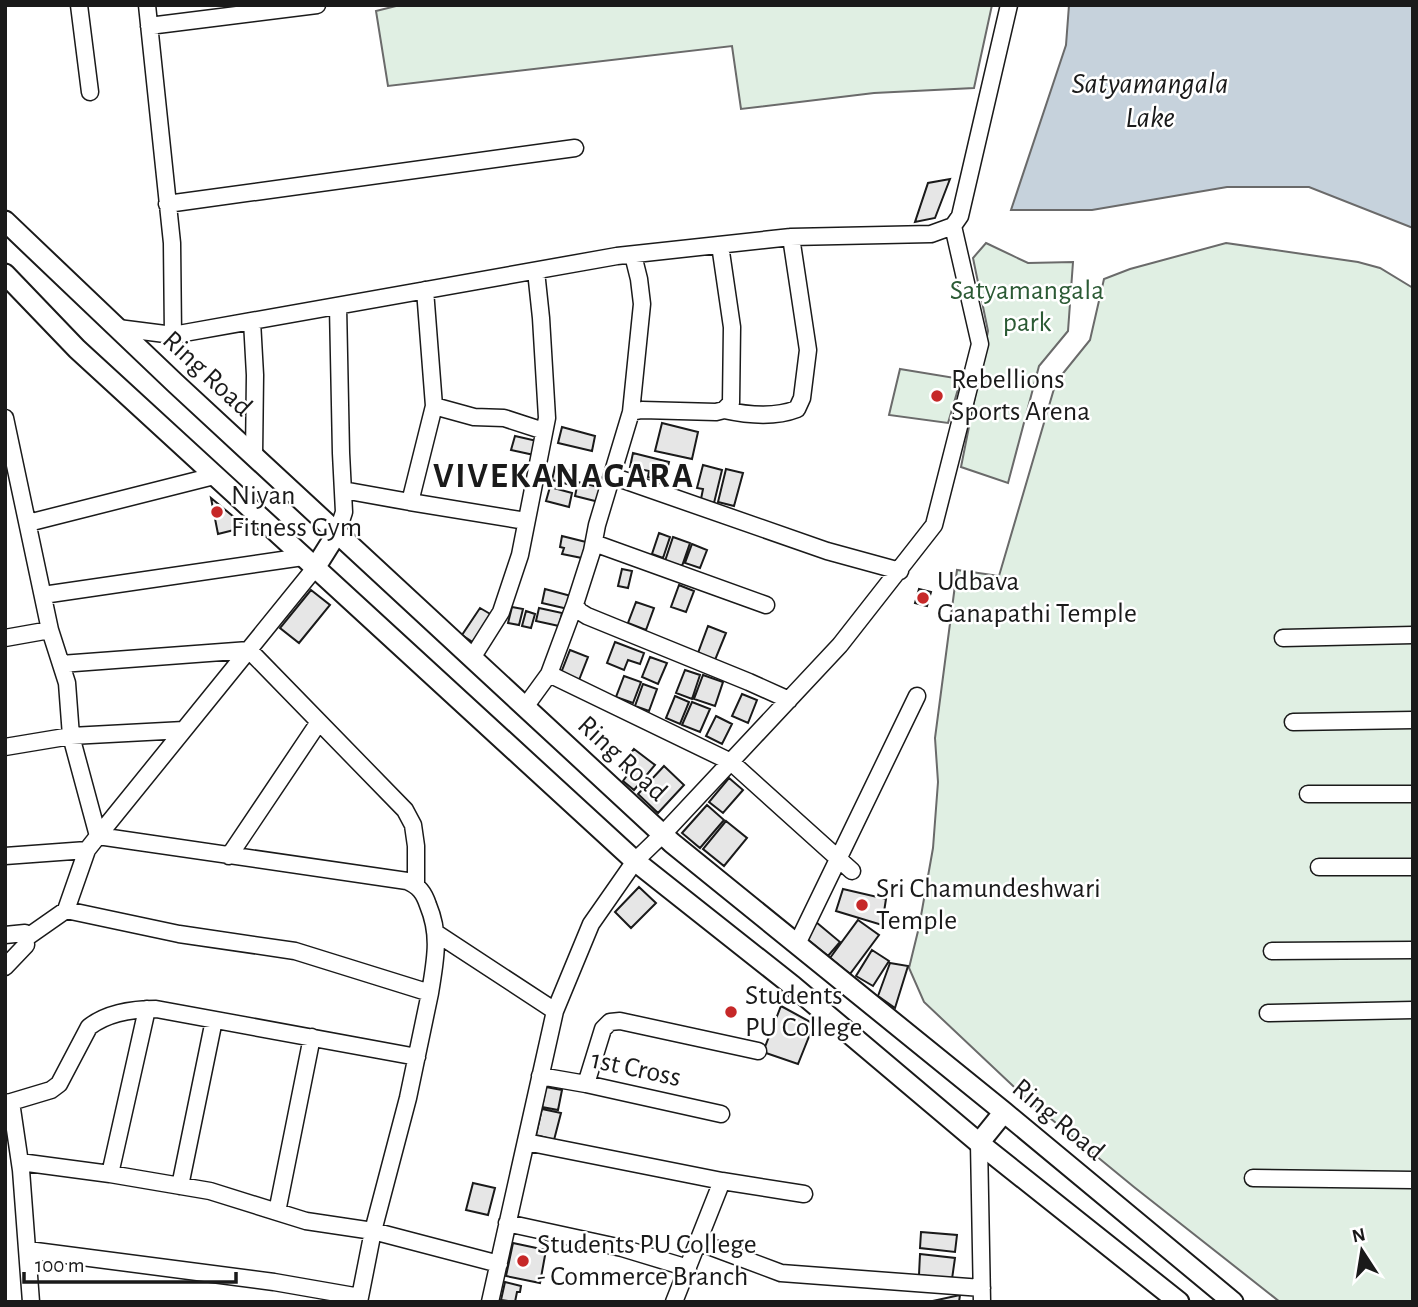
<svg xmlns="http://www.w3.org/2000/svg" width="1418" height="1307" font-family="'Alegreya Sans',sans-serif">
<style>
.green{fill:#e0efe3;stroke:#6a6a6a;stroke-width:2}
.water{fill:#c6d2dc;stroke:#6a6a6a;stroke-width:2}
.building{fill:#e6e6e6;stroke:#1a1a1a;stroke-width:2}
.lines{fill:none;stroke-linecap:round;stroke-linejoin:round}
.minor-casing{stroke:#1a1a1a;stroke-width:19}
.major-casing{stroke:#1a1a1a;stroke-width:23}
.minor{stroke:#fff;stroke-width:16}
.major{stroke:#fff;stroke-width:19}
.poi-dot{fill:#c62828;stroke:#fff;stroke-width:2.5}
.labels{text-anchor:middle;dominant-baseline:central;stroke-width:5;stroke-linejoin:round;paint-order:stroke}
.park-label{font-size:28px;fill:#2b5a34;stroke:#fff}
.street-label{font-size:28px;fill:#1a1a1a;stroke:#fff}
.poi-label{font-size:28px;fill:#1a1a1a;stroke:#fff;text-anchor:start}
.water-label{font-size:30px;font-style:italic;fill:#1a1a1a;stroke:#fff}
.district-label{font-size:35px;font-weight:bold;letter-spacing:2px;fill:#1a1a1a;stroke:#fff}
</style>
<rect width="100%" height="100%" fill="#fff"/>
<path class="green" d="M400,5H992L974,88L874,93L741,109L732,46L388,86L376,11Z
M986,243L1028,263L1073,262L1068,331L1039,366L1008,483L961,467L988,331L973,258Z
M1226,243L1358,262L1380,268L1413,288V1302H1280L1134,1187L1028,1100L924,1002L909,968L919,927L933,848L938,782L935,738L957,570L999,576L1056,382L1090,340L1104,279L1130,269Z
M900,369L961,379L948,423L889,415Z"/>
<path class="water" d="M1069,5H1413V228L1309,187H1227L1092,210H1011L1066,45Z"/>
<path class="building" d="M950,179L935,218L915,222L928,183Z
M662,423L698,432L692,459L655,451Z
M562,427L595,436L592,451L558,443Z
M515,436L537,441L534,455L511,450Z
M633,453L669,462L664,481L648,477L649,471L630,467Z
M703,465L722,470L714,503L701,499L703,489L697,488Z
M555,467L574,472L571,485L552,480Z
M726,469L743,473L734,506L718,502Z
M578,482L602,488L599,502L575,496Z
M550,487L572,493L569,507L546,501Z
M211,498L246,527L218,534Z
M659,533L670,537L663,558L652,554Z
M562,536L586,542L582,558L562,554L564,548L560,547Z
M673,537L690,543L682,566L665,561Z
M692,544L707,550L700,568L685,563Z
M622,569L632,571L628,588L618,586Z
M679,585L694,591L686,612L671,607Z
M545,589L571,596L568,609L542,603Z
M919,589L931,592L927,606L915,603Z
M311,590L330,605L299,643L280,628Z
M636,602L654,608L646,630L628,623Z
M512,607L523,609L519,625L508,623Z
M480,608L492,615L474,643L462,635Z
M539,608L562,613L559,626L536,621Z
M526,611L535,614L531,628L522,626Z
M708,626L726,633L715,660L698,653Z
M615,642L644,653L640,664L628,660L624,670L607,663Z
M570,650L588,657L579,680L561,673Z
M650,657L667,663L658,684L642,677Z
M685,670L700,675L692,699L676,693Z
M703,675L723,682L715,706L694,699Z
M624,676L641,682L633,703L616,697Z
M643,684L657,689L649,711L635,706Z
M742,694L757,700L748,723L732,716Z
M675,696L689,702L680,724L666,718Z
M692,702L710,709L700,732L682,725Z
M716,716L732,724L722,744L706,736Z
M634,749L655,765L634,790L623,781L628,774L619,767Z
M664,766L684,785L658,813L638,794Z
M729,778L743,790L723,813L709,802Z
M707,805L724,820L700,848L682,833Z
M726,821L747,838L724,866L703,849Z
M639,887L656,903L631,928L615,912Z
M843,889L886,899L882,925L836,911Z
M858,920L879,935L850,974L830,958Z
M816,922L840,942L828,956L804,937Z
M872,950L889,961L873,986L856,976Z
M890,963L908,966L895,1008L878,996Z
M781,1006L814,1024L798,1064L763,1052Z
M546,1087L562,1090L558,1110L542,1107Z
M542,1109L561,1113L554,1140L536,1135Z
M473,1183L495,1188L488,1215L466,1210Z
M921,1232L957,1235L955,1252L920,1248Z
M513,1243L546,1250L540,1283L506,1276Z
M920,1254L955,1258L952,1279L919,1275Z
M505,1282L521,1286L520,1292H517L515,1302L501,1300Z
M960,1295L959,1302H928Z"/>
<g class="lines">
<g class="minor-casing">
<path id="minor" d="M79,5L90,92
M147,5L172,243L173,335
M149,26L317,5
M167,204L575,148
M633,255L639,279L642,304L631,412L597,525L592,551L575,604L579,611L587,616L749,682L789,700
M252,321L255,375L254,456
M118,328L173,335L617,256L791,237L931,234L953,226L960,216L1009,5
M434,406L474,417L504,418L544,431
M724,410C747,415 774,418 797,409L802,398L808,350L791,237
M631,412L642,410L716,412L724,410L731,403L732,327L720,245
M5,418L50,630L5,638
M612,476L827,551L900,571
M343,490L410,502L434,406L425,290
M410,502L526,521
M28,523L214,476
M337,533L344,512L341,453L338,306
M594,543L766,605
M43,595L303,557
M50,630L67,683L71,736L98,836L87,850
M1283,638L1413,635
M472,658L501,612L520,555L547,418L541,318L536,271
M61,664L249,650L405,810L413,825L416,846V885
M549,674L731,762L852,871
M525,707L549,674L575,604
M1293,722L1413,720
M5,747L71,736L184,730
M1308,794H1413
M98,836L407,881C419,886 424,893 428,905C441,936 435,961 430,993
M98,836L315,568
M5,856L87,850L66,910L26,938
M229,856L319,722
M1319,867H1413
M66,910L179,934L295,951L430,993L408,1098L373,1231L499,1264
M436,933L555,1011
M5,935L25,933L26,945L5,967
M797,944L917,696
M1272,951L1413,950
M1268,1013L1413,1010
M540,1076L586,1084L721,1114
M586,1084L603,1029L610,1022L620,1021L758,1051
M11,1102L51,1090L59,1084L89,1027C107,1013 134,1009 156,1009L417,1057
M5,1103L11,1102L21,1170L31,1302
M526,1142L722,1181L804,1194
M979,1143L982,1302
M20,1162L110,1174L210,1191L306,1221L373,1231L360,1297
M110,1174L147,1009
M1253,1178L1413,1180
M180,1186L214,1020
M277,1212L312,1037
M507,1223L622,1248L688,1268
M698,1242L781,1273L982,1288
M28,1250L274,1282L360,1297L359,1302
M490,1302L555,1011L591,924L635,861L663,834L840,645L934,525L980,344L953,226
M674,1302L722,1181"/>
</g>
<g class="major-casing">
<path id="major" d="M5,221L175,383L672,843L1004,1112L1233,1302
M5,274L77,349L635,861L793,986L979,1143L1179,1302
M315,568L337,533
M979,1143L1004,1112"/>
</g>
<use href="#minor" class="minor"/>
<use href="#major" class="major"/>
</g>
<g class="poi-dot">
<circle cx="937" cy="396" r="7"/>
<circle cx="217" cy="512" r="7"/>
<circle cx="923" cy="598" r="7"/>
<circle cx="862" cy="905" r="7"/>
<circle cx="731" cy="1012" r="7"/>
<circle cx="523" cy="1261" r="7"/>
</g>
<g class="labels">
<g class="park-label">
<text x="1027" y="291">Satyamangala<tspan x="1027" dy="32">park</tspan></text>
</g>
<g class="street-label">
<text transform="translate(207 374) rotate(43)">Ring Road</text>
<text transform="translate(622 759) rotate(43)">Ring Road</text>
<text transform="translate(636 1069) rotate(12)">1st Cross</text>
<text transform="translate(1058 1120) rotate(40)">Ring Road</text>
</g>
<g class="poi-label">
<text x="951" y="380">Rebellions<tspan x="951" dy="32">Sports Arena</tspan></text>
<text x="231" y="496">Niyan<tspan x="231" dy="32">Fitness Gym</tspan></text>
<text x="937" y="582">Udbava<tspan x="937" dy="32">Ganapathi Temple</tspan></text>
<text x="876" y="889">Sri Chamundeshwari<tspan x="876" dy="32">Temple</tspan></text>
<text x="745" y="996">Students<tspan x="745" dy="32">PU College</tspan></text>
<text x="537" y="1245">Students PU College<tspan x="537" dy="32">- Commerce Branch</tspan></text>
</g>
<g class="water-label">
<text x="1150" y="84">Satyamangala<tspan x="1150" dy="34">Lake</tspan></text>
</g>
<g class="district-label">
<text x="564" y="476">VIVEKANAGARA</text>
</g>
</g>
<rect width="1418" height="1307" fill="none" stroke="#1a1a1a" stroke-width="14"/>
<g transform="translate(1362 1251) rotate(348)" stroke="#ffffff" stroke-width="5" paint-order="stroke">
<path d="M0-5L12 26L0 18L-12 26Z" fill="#1a1a1a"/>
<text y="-10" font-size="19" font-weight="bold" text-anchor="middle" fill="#1a1a1a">N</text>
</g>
<path d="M24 1272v10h212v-10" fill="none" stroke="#1a1a1a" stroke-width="3.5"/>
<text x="35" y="1272" font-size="21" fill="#1a1a1a" stroke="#ffffff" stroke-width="5" paint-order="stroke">100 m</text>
</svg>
